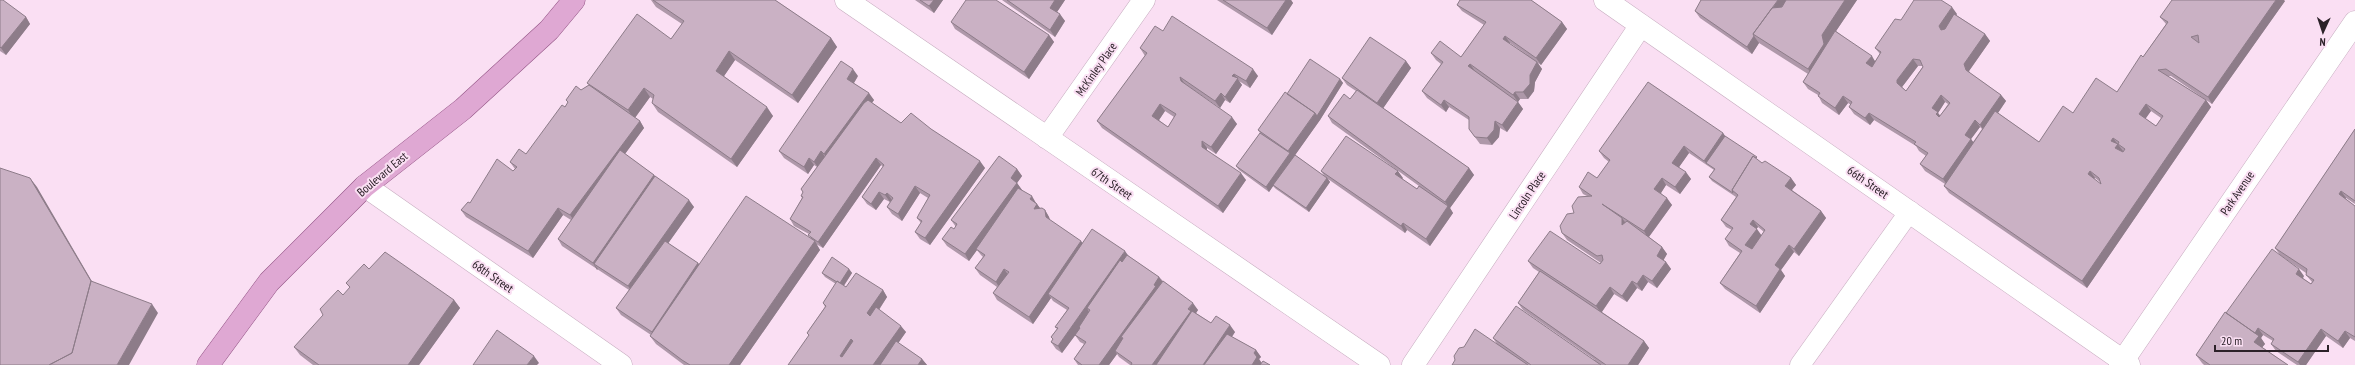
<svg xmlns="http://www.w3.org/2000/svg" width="2355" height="365" font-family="'PT Sans Narrow',sans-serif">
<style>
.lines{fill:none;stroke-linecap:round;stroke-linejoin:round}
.lane-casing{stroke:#c6acbf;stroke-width:21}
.street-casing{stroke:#c6acbf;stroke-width:23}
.secondary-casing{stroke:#c6acbf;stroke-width:23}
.primary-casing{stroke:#925384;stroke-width:23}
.lane{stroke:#fff;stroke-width:20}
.street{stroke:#fff;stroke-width:22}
.secondary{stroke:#fff;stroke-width:22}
.primary{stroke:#dfa8d3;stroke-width:22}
.wall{fill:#ae98a9;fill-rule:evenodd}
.shaded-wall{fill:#8d7c89}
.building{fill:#cab1c4;stroke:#8d7c89;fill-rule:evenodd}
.labels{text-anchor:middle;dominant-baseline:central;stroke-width:4;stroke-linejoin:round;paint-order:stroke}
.street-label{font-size:12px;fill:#2b2128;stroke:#fadff3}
</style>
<rect width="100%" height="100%" fill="#fadff3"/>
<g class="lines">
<g class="lane-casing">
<path id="lane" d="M1800,365L1910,211"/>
</g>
<g class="street-casing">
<path id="street" d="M846,0L1379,365
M1605,0L2129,365
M1047,138L1144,0
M365,186L621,365
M1413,365L1641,25"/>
</g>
<g class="secondary-casing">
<path id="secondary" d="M2120,365L2355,22"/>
</g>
<g class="primary-casing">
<path id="primary" d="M208,365L269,282L365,186L463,109L549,30L574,0"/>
</g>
<use href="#lane" class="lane"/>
<use href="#street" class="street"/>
<use href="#secondary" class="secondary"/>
<use href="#primary" class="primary"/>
</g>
<path class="wall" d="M0,0L26,17L30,24L6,55L0,51Z
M651,0H775L831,38L837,47L798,103L735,60L724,76L773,116L737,167L658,112L652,103L653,99L650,97L635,118L640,121L644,128L625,154L654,175L655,176L694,207L668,243L698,263L699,264L811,239L809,234L794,226L790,219L802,198L801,196L803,192L801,189L817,167L814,165L808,174L784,158L779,151L858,76L854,83L874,100L872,103L901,123L931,129L985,168L930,245L920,239L915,232L921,223L917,218L928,198L920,193L902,221L892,214L887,207L890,202L884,199L876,210L867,204L862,197L883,167L881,165L823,248L816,244L820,250L740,365H684L656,344L650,336L651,335L621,315L616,308L629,290L562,246L558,239L571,220L563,215L533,258L466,217L461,210L513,171L515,169L510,162L526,154L565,107L568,102L566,100L589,85L587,83L671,39L682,24L656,7Z
M915,0H943L934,13Z
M1002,0H1065L1057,12L1065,21L1055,37Z
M1217,0H1291L1293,3L1272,35Z
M1459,0H1531L1562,22L1567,29L1541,65L1538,63L1542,69L1535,82L1534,91L1528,99H1520L1518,102L1475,71L1518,102L1523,109L1507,132L1500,128L1499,137L1492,145L1480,144L1469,129V120L1449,107L1446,112L1427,98L1422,91L1441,64L1436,60L1431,53L1461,57L1484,25L1462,11L1457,5L1460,1ZM1510,43L1529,56L1510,44Z
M1700,0H1857L1836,31L1875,61L1880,54L1875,48L1901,20L1957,14L1956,15L1985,34L1990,41L1969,71L1970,73L2001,95L2006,101L1998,113L2039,142L2073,113L2117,92L2143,57L2166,24L2160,17L2285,1L2212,104L2171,76H2168L2206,100L2211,107L2087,288L1949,193L1944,186L1945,184L1925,171L1920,164L1926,156L1919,151L1916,146L1874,120L1870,125L1854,114L1849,107L1851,105L1848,103L1839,115L1822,103L1818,95L1808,89L1803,82L1808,74L1759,43L1752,54L1700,18L1695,11L1701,1ZM1918,66H1923L1906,91L1902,87ZM1945,102L1948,104L1940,116L1938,113ZM2151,111L2161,118L2156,126L2145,118ZM1980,127L1982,129L1973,142L1971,139ZM2095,178L2100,182L2101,184L2094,179Z
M951,22L1049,35L1054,42L1029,79L955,29Z
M1163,31L1258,76L1250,88L1239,81L1242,85L1230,103L1225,100L1220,108L1185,84L1237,124L1216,154L1207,148V150L1246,180L1223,213L1102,128L1097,121L1145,56L1140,48ZM1165,111L1174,117L1168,127L1159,120Z
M1406,61L1411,68L1383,108L1469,168L1474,175L1450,208L1453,213L1430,246L1407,230L1405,233L1328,179L1330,182L1309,212L1276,189L1273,186L1269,192L1239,170L1236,166L1260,133L1258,130L1287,94L1340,79L1343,83L1320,120L1295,155L1325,177L1321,171L1403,178L1402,179L1417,189L1419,186L1332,123L1328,116L1350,99L1356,91L1347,85L1342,78Z
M2355,129V204L2346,198V199L2355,206V341L2350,338L2343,348L2326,336L2306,365H2297L2276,351L2271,344L2273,341L2263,335L2261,338L2265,344L2262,347L2288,365H2204L2202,363L2196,355L2226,313L2304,276L2303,278L2311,284L2312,282L2306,275V273L2280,255L2275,248Z
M1723,133L1725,136L1762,163L1791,178L1796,185L1792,190L1821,211L1826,218L1799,256L1794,252L1781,270L1785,276L1760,313L1725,289L1720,283L1740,253L1729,246L1725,239L1732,230L1726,227L1721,220L1736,197L1712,181L1709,177L1714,170L1689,153L1679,167L1691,179L1680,194L1666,185L1661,193L1672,205L1649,237L1662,247L1667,254L1663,260L1666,262L1671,269L1657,288L1648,282L1642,291L1637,288L1627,302L1614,294L1602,312L1644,341L1649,348L1638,365H1452L1497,344L1493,338L1595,360L1523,310L1518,303L1539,272L1533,268L1528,261L1600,264L1601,263L1567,240L1562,233L1574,213L1587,196L1583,194L1579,187L1597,178L1609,162L1604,158L1599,151ZM1758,227L1764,232L1761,236L1756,229Z
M1017,169L1022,176L1017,183L1022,190L1036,203L1040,208L1045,210L1049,217L1050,220L1083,243L1127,255L1159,277L1163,281L1198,310L1196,313L1211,323L1235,332L1232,337L1256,350L1261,357L1259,359L1262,363L1270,365H1130L1119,357L1117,354L1109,365H1078L1074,359L1084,344L1080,342L1075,335L1062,353L1056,349L1051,342L1053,339L1051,337L1057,329L1055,327L1067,310L1053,301L1051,298L1033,324L997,300L993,293L997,287L980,275L975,268L983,257L981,255L977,250L969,261L947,246L942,239L954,229L956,227L951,220Z
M369,269L454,300L460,308L419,365H313L300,355L294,347L350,288L346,283Z
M849,269L852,273L844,286L846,287L883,290L887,297L879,310L906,332L898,343L922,359L927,365H788L809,336L807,333L825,307L823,303L836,284L825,277L822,273Z"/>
<path class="shaded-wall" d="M934,0H943L934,13L929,6Z
M1055,0H1065L1055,15L1050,8Z
M1286,0H1291L1293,3L1272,35L1267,28Z
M1778,0H1788L1755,35Z
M1845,0H1857L1828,43L1814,78L1808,69L1822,35Z
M2276,0H2284L2285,1L2212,104L2208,97Z
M1952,7L1957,14L1944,33L1941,30L1939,26Z
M1060,14L1065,21L1055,37L1050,30Z
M26,17L30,24L6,55L1,48Z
M1562,22L1567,29L1541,65L1536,58Z
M1985,34L1990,41L1969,71L1971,77L1966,70L1964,64Z
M1049,35L1054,42L1029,79L1024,72Z
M1505,36L1510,43L1508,46L1503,39Z
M1754,36L1759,43L1752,54L1747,47Z
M831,38L837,47L798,103L792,95Z
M729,51L735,60L722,79L716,71Z
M1872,56L1876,63L1871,70L1866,63Z
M1913,59L1918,66L1902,87V90L1897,83V80Z
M1406,61L1411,68L1382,110L1377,103Z
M1537,62L1542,69L1535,82L1534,91L1528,99L1523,92L1530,75Z
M1470,64L1475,71L1473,73L1468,66Z
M853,69L858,76L852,86L847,79Z
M1253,69L1258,76L1250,88L1246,81Z
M1234,74L1242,85L1230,103L1225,97L1232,76Z
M1180,77L1185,84L1186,88L1181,81Z
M1340,79L1343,83L1320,120L1269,192L1266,187L1290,153L1288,151Z
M644,88L650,97L634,119L628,110Z
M1515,92L1520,99L1518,102L1513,95Z
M869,93L874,100L829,161L824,154Z
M1221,93L1225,100L1220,108L1215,101Z
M1941,95L1945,102L1938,113L1943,119L1941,121L1932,108Z
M2001,95L2006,101L1985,132L1980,125Z
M1843,96L1848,103L1839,115L1835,108Z
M1444,100L1449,107L1446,112L1441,105Z
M2206,100L2211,107L2087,288L2082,281Z
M1518,102L1523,109L1507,132L1502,125Z
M1160,104L1165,111L1157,123L1152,116Z
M2146,104L2151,111L2144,121L2139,114Z
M767,107L773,116L737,167L731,159Z
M1869,113L1874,120L1870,125L1865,118Z
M1232,117L1237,124L1216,154L1211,147Z
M1975,120L1980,127L1971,139L1976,146L1948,186L1943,179L1965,135Z
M640,121L644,128L575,222L570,215Z
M1495,121L1500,128L1499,137L1492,145L1487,138Z
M1723,133L1728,140L1706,163L1704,161Z
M2113,138L2123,151L2120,154L2111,141Z
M1202,141L1207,148V154L1202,147Z
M1684,146L1689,153L1677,170L1672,163Z
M821,151L826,158L819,169L814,162Z
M809,158L814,165L808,174L804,167Z
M876,158L881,165L823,248L818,242Z
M980,161L985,168L930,245L925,238Z
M1469,168L1474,175L1450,208L1453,213L1430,246L1426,239L1448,206L1445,202Z
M1017,169L1022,176L1017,183L1022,190L978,250L976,249L977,250L969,261L965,254L1011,178Z
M1398,171L1403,178L1400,181L1395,174Z
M2090,171L2095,178L2092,181L2088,174Z
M1686,172L1691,179L1680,194L1675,187Z
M1241,173L1246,180L1223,213L1218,206Z
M654,175L659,181L594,264L598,269L597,270L593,263Z
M30,178L37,187L97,290L78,362Z
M1327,178L1330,182L1309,212L1306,208Z
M1662,178L1666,185L1659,196L1654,189Z
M1791,178L1796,185L1790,192L1785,186Z
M915,186L920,193L902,221L898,214Z
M2341,191L2346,198L2344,201L2339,194Z
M879,192L884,199L876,210L871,204Z
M887,193L892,200L890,202L885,195Z
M1032,196L1036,203L1035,206L1030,199Z
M1667,198L1672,205L1648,238L1644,231Z
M689,200L694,207L633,293L628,286Z
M1037,204L1042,211L1034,209Z
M558,208L563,215L533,258L528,251Z
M1045,210L1049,217L1051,224L1046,217Z
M1821,211L1826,218L1799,256L1794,249Z
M1622,218L1627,225H1622Z
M1753,220L1758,227L1755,231L1757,229L1762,236L1750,252L1745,245L1750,224Z
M1403,223L1407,230L1405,233L1401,226Z
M815,241L820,250L740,365H729Z
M1081,241L1086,248L1048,294L1051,298L1033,324L1029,317Z
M1789,245L1794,252L1781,270L1785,276L1760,313L1756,306L1775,265Z
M1662,247L1667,254L1662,263L1657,256Z
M1125,251L1130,258L1090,310L1087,308L1090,314L1079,327L1080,329L1062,353L1058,346Z
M1666,262L1671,269L1657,288L1652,281Z
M698,263L703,270L657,339L652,332Z
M849,269L852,273L842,288L839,284Z
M1004,269L1009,276L1000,289L996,282Z
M2299,269L2304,276L2301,281L2296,274Z
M1643,275L1648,282L1642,291L1637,284Z
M1159,277L1164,284L1121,337L1125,342L1115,351L1117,354L1109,365H1099Z
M1632,281L1637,288L1627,302L1622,296Z
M1610,287L1614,294L1601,313L1596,306Z
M883,290L887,297L872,320L867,313Z
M454,300L460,308L419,365H408Z
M1193,303L1198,310L1162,365H1152Z
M152,304L158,313L129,365H117Z
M1230,325L1235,332L1212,365H1203Z
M901,326L906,332L883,365H873Z
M2258,328L2263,335L2261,338L2265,344L2260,350L2254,342V333Z
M2321,329L2326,336L2306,365H2300L2298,362Z
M2345,331L2350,338L2343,348L2338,341Z
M851,339L856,346L844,363L840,356Z
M1644,341L1649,348L1638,365H1628Z
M1256,350L1261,357L1259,359L1262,364L1261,365H1252L1254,353Z
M534,356L539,363L537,365H527Z
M922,359L927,365H918Z"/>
<path class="building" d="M0,0H3L26,17L1,48L0,47Z
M653,0H775L831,38L792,95L729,51L716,71L767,107L731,159L652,103L654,95L644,88L628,110L587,83L637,14L671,39L684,21Z
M920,0H934L929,6Z
M966,0H996L1049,35L1024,72L951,22Z
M1007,0H1055L1050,8L1060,14L1050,30Z
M1223,0H1286L1267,28Z
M1460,0H1531L1562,22L1536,58L1505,36L1503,39L1537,62L1530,75V84L1523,92H1515L1513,95L1470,64L1468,66L1518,102L1502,125L1495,121L1494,130L1487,138L1475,137L1469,129V117L1444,100L1441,105L1422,91L1443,62L1431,53L1440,41L1461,57L1486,22L1457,5Z
M1701,0H1778L1753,34L1754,36L1747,47L1695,11Z
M1786,0H1845L1822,35L1824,44L1808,69L1753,34L1772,8L1782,7Z
M1914,0H1941L1952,7L1939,26L1941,30L1945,29L1954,14L1985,34L1964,64L1966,70L2001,95L1980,125L1975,120L1965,135L1971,139L1943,179L1920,164L1928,153L1914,144L1916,142L1869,113L1865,118L1849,107L1852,102L1843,96L1835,108L1818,96L1820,93L1803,82L1835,31L1872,56L1866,63L1872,67L1881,52L1875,48L1895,19L1901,20ZM1913,59L1920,60L1923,67L1906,91L1897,83V80ZM1941,95L1950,103L1939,117L1936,114L1938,112L1932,108Z
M2172,0H2276L2208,97L2166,69L2158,70L2206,100L2082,281L1944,186L1995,111L2039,142L2063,106L2073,113L2096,78L2117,92L2141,55L2143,57L2168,22L2160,17ZM2198,35L2199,43L2191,37ZM2146,104L2163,116L2156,126L2139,114ZM2113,138L2119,142L2118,144L2111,141ZM2118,144L2125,149L2123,152L2115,148ZM2090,171L2099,178L2101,184L2088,174Z
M1172,16L1253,69L1246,81L1234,74L1232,76L1238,78L1225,97L1221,93L1215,101L1180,77L1181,81L1232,117L1211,147L1202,141V147L1241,173L1218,206L1097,121L1147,53L1140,48L1155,26L1163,31ZM1160,104L1176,114L1168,127L1152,116Z
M1370,37L1406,61L1377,103L1342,78Z
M1310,59L1340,79L1317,116L1315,113L1287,94Z
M841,61L853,69L847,79L869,93L824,154L821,151L814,162L809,158L804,167L779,151Z
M1648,82L1723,133L1704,161L1684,146L1672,163L1686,172L1675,187L1662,178L1654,189L1667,198L1644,231L1602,204L1622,218V225L1627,221L1662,247L1657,256L1666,262L1652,281L1643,275L1637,284L1632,281L1622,296L1610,287L1596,306L1528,261L1550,231L1600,264L1603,260L1602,255L1597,256L1562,233L1560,226L1567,214L1574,213L1572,206L1578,197L1592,196L1579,187L1588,172L1597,178L1610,160L1599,151Z
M589,85L640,121L570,215L558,208L528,251L461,210L468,202L470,203L497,159L513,171L517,167L510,162L519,149L526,154L562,105L565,107L568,102L566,100L576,86L581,90Z
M1357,90L1469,168L1445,202L1328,116L1344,94L1350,99Z
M1285,92L1315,113L1288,151L1258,130Z
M868,100L901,123L911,113L931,129L980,161L925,238L915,232L922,221L917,218L919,214L930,195L915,186L898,214L887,207L893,198L887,193L885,195L879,192L871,204L862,197L884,165L876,158L818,242L808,235L811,232L790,219L803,197L801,196L803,192L801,189L864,103Z
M2355,129V201L2341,191L2339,194L2355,206V337L2345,331L2338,341L2321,329L2298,362L2271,344L2274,339L2258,328L2255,333L2226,313L2272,249L2299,269L2296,274L2311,284L2314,280L2306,275L2307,269L2275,248Z
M1260,133L1290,153L1266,187L1236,166Z
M1346,136L1398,171L1395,174L1417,189L1419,186L1448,206L1426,239L1403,223L1401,226L1321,171Z
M1725,136L1757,157L1756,158L1753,156L1732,190L1733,193L1709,177L1715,169L1706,163Z
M620,150L654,175L593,263L558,239Z
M1295,155L1327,178L1306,208L1273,185Z
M999,156L1017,169L1011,178L1017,183L965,254L942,239L951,227L954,229L957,224L951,220Z
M1753,156L1762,163L1765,161L1791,178L1785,186L1821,211L1794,249L1789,245L1775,265L1780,269L1756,306L1720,283L1742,251L1725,239L1733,228L1721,220L1738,195L1732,190ZM1753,220L1765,230L1752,249L1745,245L1757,229L1750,224Z
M0,168L30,178L91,281L72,353L49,365H0Z
M655,176L689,200L628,286L594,264Z
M1018,188L1032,196L1030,199L1037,204L1034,209L1042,208L1045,210L1046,217L1081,241L1029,317L993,293L1009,272L1004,269L996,282L975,268L985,255L976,249Z
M746,196L815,241L729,365H690L682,360L650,336Z
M1092,229L1125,251L1058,346L1051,342L1053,339L1051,337L1058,328L1055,327L1069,308L1048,294Z
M665,241L698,263L652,332L616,308Z
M385,252L454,300L408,365H319L294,347L323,315L320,309L338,290L343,295L350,287L346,283L364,264L369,269Z
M1127,255L1159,277L1154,285L1156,286L1099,365H1082L1074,359L1086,342L1075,335L1080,328L1079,327L1090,310L1087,308L1120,260L1122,262Z
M832,257L849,269L840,283L837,281V282L822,273Z
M1540,271L1644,341L1628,365H1606L1518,303Z
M856,273L883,290L867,313L870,316L876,307L901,326L873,365H788L809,335L807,333L826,306L823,303L837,281L846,287ZM851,339L853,341L842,357L840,356Z
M91,281L152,304L117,365H49L72,353Z
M1163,281L1193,303L1188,309L1191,311L1152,365H1131L1132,363L1115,351L1123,338L1121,337Z
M1516,306L1601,365H1531L1493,338Z
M1192,311L1211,323L1216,316L1230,325L1203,365H1156Z
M2225,312L2259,336L2254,342L2288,365H2210L2196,355Z
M1475,329L1528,365H1452L1455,360L1454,356L1459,348L1464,347Z
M497,330L534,356L527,365H473Z
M1227,334L1256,350L1254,353L1257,357L1252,365H1204Z
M896,341L922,359L918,365H880Z
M1263,361L1270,365H1260Z"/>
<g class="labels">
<g class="street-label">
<text transform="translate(1096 69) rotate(-55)">McKinley Place</text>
<text transform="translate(382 174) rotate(-40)">Boulevard East</text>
<text transform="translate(1868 182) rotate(35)">66th Street</text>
<text transform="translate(1112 183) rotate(34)">67th Street</text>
<text transform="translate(2237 193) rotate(-56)">Park Avenue</text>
<text transform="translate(1527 195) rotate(-56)">Lincoln Place</text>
<text transform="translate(493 276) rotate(35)">68th Street</text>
</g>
</g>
<g transform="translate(2323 32) rotate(183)" stroke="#fadff3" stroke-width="3" paint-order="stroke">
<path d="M0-3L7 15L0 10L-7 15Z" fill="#2b2128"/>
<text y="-6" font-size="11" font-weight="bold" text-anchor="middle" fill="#2b2128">N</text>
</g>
<path d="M2215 345v6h113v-6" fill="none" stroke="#2b2128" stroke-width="2"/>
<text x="2221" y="345" font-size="12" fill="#2b2128" stroke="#fadff3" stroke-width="3" paint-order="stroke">20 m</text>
</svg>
